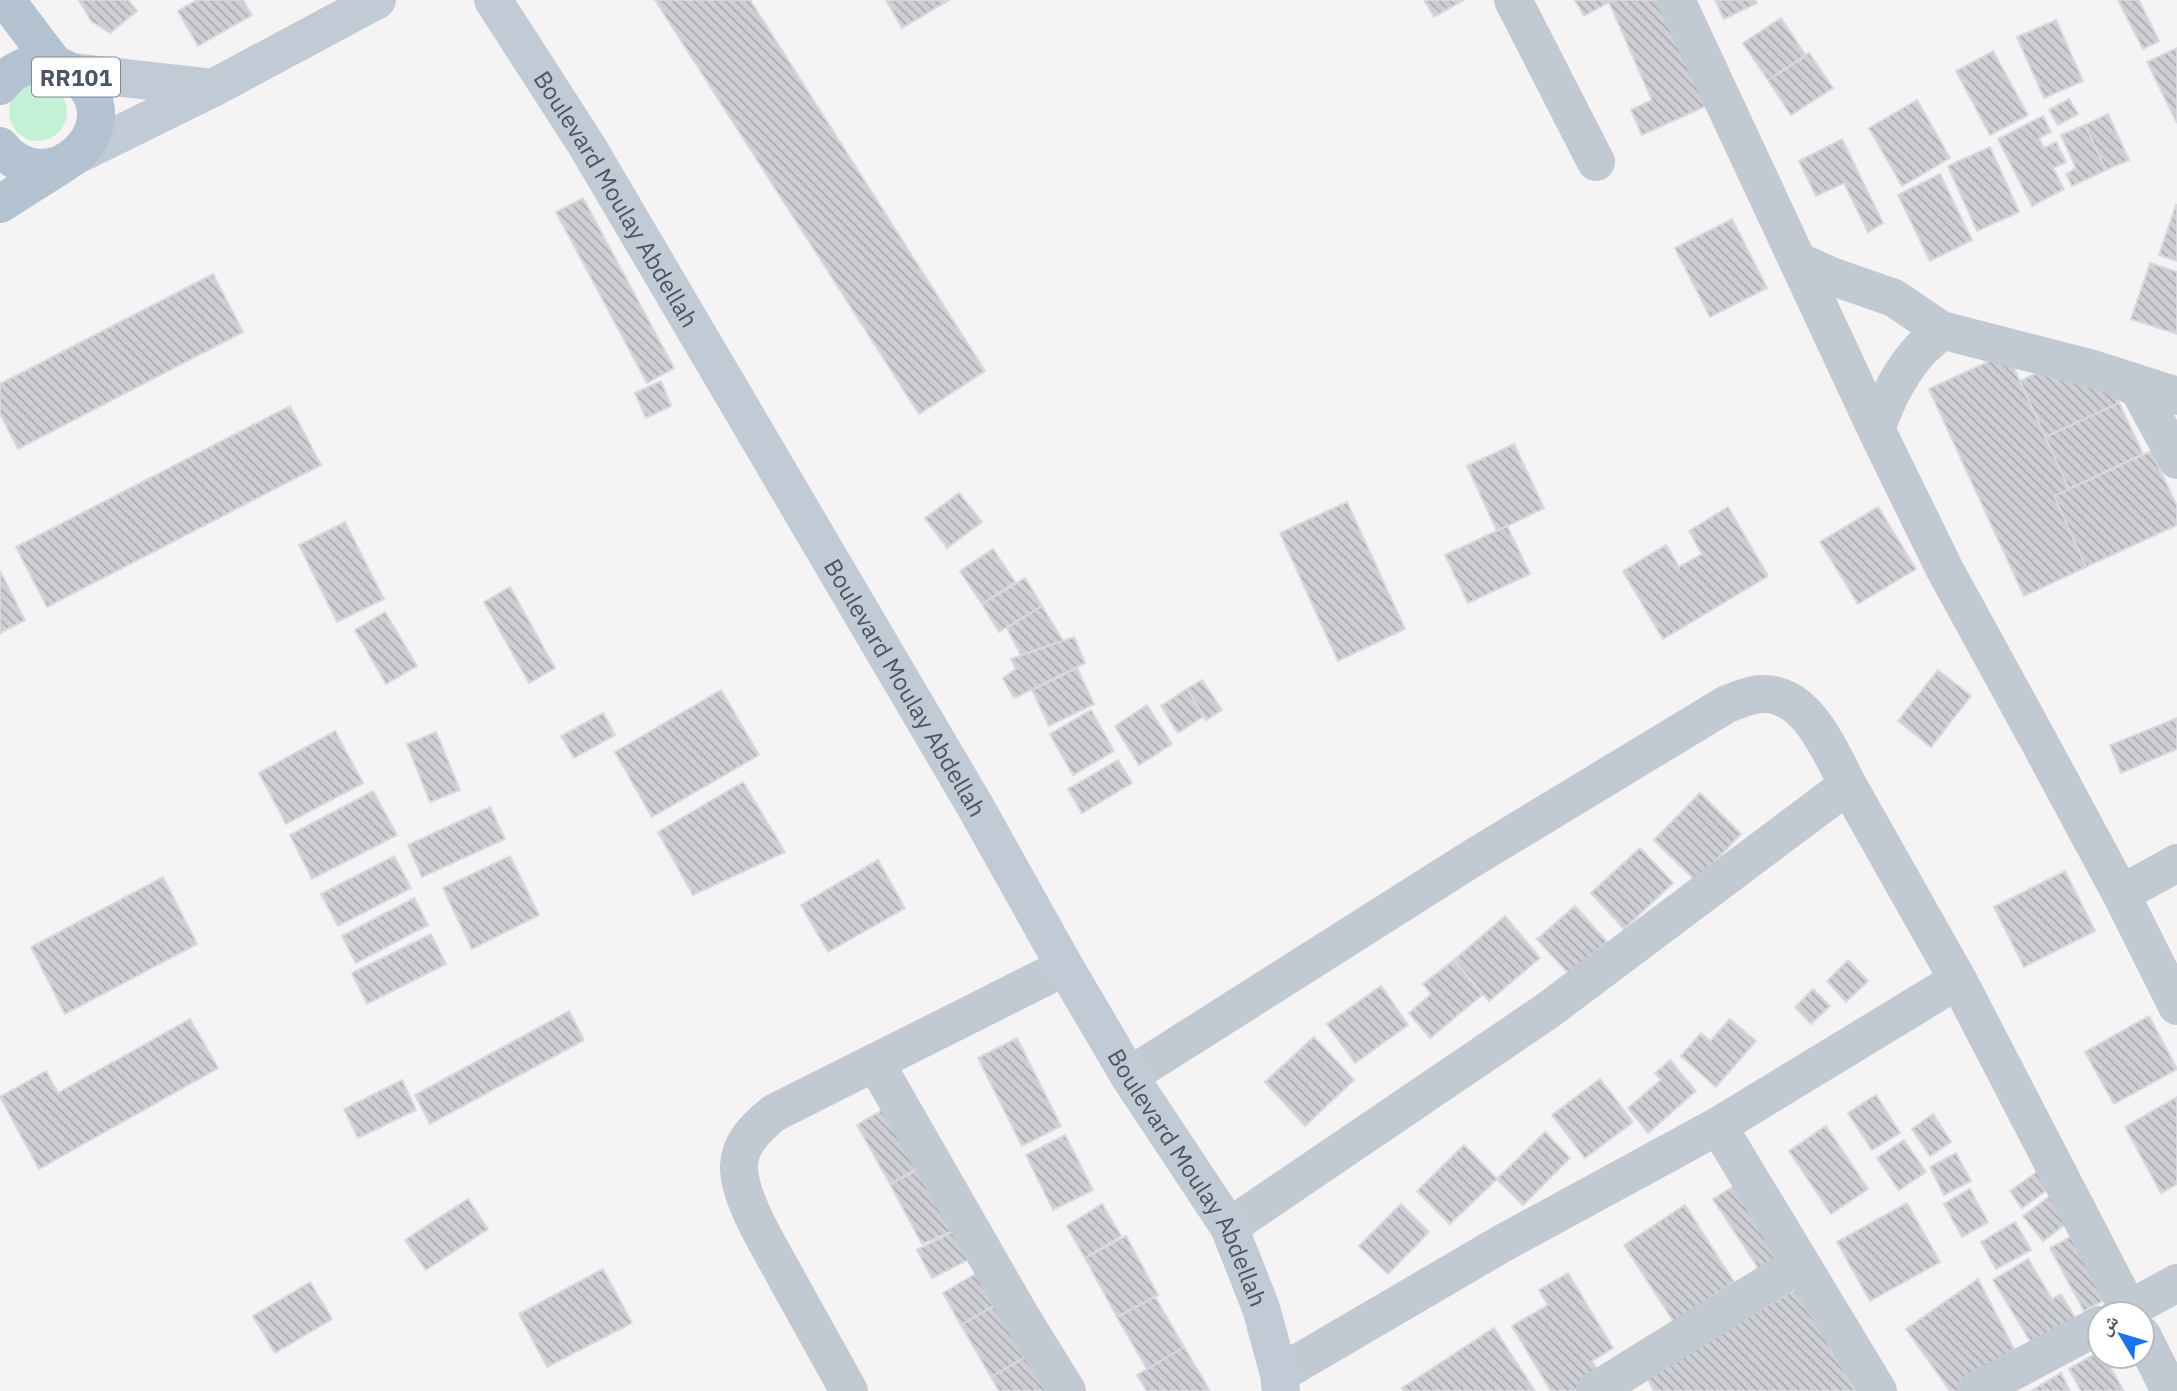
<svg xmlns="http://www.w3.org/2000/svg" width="2177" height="1391" font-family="'IBM Plex Sans','Noto Naskh Arabic',sans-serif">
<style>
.park{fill:#c3f1d5}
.building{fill:url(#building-back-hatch);stroke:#d7d9de;stroke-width:2}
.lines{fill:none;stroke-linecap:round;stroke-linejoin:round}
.street{stroke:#c1cad2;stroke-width:38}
.secondary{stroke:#c1cbd6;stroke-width:38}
.primary{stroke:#b3c2d1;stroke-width:38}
.labels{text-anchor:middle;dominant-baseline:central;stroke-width:5;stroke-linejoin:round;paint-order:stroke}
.shield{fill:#fff;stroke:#808990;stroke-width:2}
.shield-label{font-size:23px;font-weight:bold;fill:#4a5661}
.street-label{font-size:24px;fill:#4a5661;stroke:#fff}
</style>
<defs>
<pattern id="building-back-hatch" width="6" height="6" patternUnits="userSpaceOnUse" patternTransform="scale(1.75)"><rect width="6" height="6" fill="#cdcfd5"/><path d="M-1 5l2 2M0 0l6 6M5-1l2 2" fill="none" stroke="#a8abb0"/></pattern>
</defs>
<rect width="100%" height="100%" fill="#f5f3f3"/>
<path class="park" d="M9 112a29 29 0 1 1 58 0a29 29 0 1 1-58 0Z"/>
<path class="building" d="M79,0H128L137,11L110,33L91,21Z
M197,0H243L252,15L198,46L178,11Z
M655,0H750L985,371L919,414Z
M886,0H949L902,28Z
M1424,0H1464L1434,17Z
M1575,0H1608L1609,2L1584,16Z
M1608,0H1658L1706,106L1642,135L1631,110L1652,100Z
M1715,0H1755L1757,3L1724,19Z
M2118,0H2139L2159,41L2143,49Z
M1781,18L1806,56L1768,80L1743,43Z
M2056,20L2083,81L2044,98L2017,37Z
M2177,48V123L2147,62Z
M1993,51L2028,115L1990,135L1956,71Z
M1809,53L1833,88L1791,115L1768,80Z
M2069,99L2078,114L2058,125L2049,110Z
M1917,100L1950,158L1902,186L1869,128Z
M2108,114L2129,160L2106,170L2085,125Z
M2043,116L2051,132L2039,138L2044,148L2056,142L2066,162L2053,168L2064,189L2032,206L1998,139Z
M2085,125L2106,170L2072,186L2066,174L2076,168L2061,135Z
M1842,139L1883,223L1868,232L1844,183L1816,196L1799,161Z
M1990,147L2019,212L1977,231L1948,166Z
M1940,174L1972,240L1930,261L1898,195Z
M583,198L674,368L647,383L556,212Z
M2176,205H2177V261L2159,255Z
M1732,219L1767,288L1710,317L1675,248Z
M2150,263L2177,272V334L2131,319Z
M213,274L243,332L18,449L0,414V384Z
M2007,353L2069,489L2054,496L2086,567L2024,596L1929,389Z
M2060,362L2103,367L2119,403L2045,437L2020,381Z
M661,381L671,406L646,418L635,393Z
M2119,403L2143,454L2069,489L2045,437Z
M290,406L321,465L47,607L16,547Z
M1514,444L1544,508L1497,531L1467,466Z
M2151,451L2177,506V525L2086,567L2054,496Z
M959,493L982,522L947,548L925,518Z
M1347,502L1405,629L1338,661L1280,533Z
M1728,507L1768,576L1663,639L1623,571L1666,545L1679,567L1702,554L1689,531Z
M1878,507L1916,569L1858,604L1820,542Z
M345,522L384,599L337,622L299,545Z
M1507,526L1530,574L1468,603L1445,555Z
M993,549L1015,582L982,604L960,571Z
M0,571L25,620L0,633Z
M1025,578L1042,606L999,632L982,604Z
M510,587L555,668L529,683L484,602Z
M1042,606L1063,641L1021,655L1007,628Z
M385,612L417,666L386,684L355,630Z
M1074,637L1085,663L1014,698L1003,678L1016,669L1011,659Z
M1077,668L1094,704L1049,726L1032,690Z
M1938,670L1971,696L1931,747L1898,721Z
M1202,680L1222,710L1206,720L1187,689Z
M1187,689L1204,716L1178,733L1161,706Z
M721,690L759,755L652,817L615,752Z
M1147,705L1172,744L1139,765L1115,726Z
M1091,710L1114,751L1073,775L1050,734Z
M603,713L615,735L574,758L561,736Z
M2177,718V749L2121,773L2110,745Z
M335,731L363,783L286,824L259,773Z
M436,732L460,790L430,802L407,744Z
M1118,760L1132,783L1082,813L1068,789Z
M743,782L785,852L693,895L658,832Z
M373,791L397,835L312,879L290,835Z
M1700,793L1741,834L1696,881L1654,840Z
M490,807L505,839L422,877L408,845Z
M1640,848L1673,883L1624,929L1591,893Z
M394,856L411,888L338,926L321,894Z
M510,856L539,915L472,949L443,888Z
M878,860L905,908L828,952L801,905Z
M2065,871L2095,931L2024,967L1994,907Z
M163,877L197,944L65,1014L31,947Z
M414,898L428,925L356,963L342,936Z
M1575,906L1607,942L1570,975L1537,939Z
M1505,916L1540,958L1489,1001L1454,960Z
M431,934L446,964L367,1004L352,973Z
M1454,960L1482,995L1430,1038L1409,1013L1431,994L1423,984Z
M1848,960L1868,981L1846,1002L1827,981Z
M1381,986L1408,1025L1355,1063L1327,1024Z
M1813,989L1830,1006L1811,1024L1795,1007Z
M569,1011L584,1040L430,1124L415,1095Z
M2149,1016L2177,1069L2114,1104L2085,1052Z
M190,1019L218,1068L39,1169L0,1097L46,1071L58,1093Z
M1730,1019L1756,1041L1716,1087L1681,1056L1701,1033L1710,1041Z
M1314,1037L1354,1080L1305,1126L1265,1082Z
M1017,1038L1061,1126L1022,1146L978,1058Z
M1670,1060L1696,1091L1648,1133L1628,1108L1661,1080L1655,1073Z
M1600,1079L1633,1122L1585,1158L1552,1115Z
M402,1080L416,1110L358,1138L344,1109Z
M1876,1095L1900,1133L1872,1150L1848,1113Z
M2177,1097V1184L2161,1193L2125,1127Z
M894,1103L928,1162L890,1184L857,1125Z
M1933,1114L1951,1142L1930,1156L1912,1129Z
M1826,1126L1868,1189L1831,1214L1789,1151Z
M1545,1132L1570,1158L1523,1205L1497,1179Z
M1065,1135L1093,1190L1053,1210L1026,1155Z
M1904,1140L1926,1172L1899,1190L1877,1158Z
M1464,1145L1497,1179L1450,1224L1417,1191Z
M1956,1153L1971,1181L1944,1195L1930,1167Z
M924,1166L960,1228L922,1244L890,1184Z
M2040,1170L2051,1187L2022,1208L2010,1191Z
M1741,1182L1784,1252L1759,1269L1713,1199Z
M1970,1189L1988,1222L1962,1237L1944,1204Z
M2053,1194L2072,1219L2043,1241L2023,1216Z
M468,1199L488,1229L426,1270L405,1240Z
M1907,1203L1940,1262L1870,1301L1837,1242Z
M1102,1204L1121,1236L1085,1258L1067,1226Z
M1401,1204L1429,1232L1388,1274L1359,1246Z
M1685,1205L1734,1282L1674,1322L1624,1245Z
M2015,1222L2031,1250L1996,1269L1981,1242Z
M960,1228L974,1257L932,1278L917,1250Z
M2083,1230L2118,1293L2084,1311L2050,1248Z
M1126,1236L1158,1295L1117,1317L1085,1258Z
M2028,1259L2052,1299L2061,1294L2078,1323L2035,1349L1993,1280Z
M603,1269L632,1323L547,1367L519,1314Z
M982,1270L1000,1302L961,1325L943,1293Z
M1568,1273L1613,1348L1592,1361L1602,1377L1580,1391H1551L1512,1326L1548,1305L1539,1290Z
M1978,1279L2014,1349L1959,1391H1950L1906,1329Z
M310,1282L332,1319L275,1353L253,1316Z
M1796,1289L1856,1391H1654L1646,1376Z
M1155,1297L1184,1347L1147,1369L1117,1317Z
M996,1305L1027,1356L991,1377L961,1325Z
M1494,1328L1535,1391H1404L1402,1388Z
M1184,1347L1210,1391H1147L1137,1375Z
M2100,1351V1356H2104L2124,1391H2081L2069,1369Z
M1029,1355L1050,1391H999L991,1377Z
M2061,1373L2070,1391H2031Z"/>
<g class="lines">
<path class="street" d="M1513,0L1596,162
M1676,0L1876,429L1944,568L2043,749L2121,894L2177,1006
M1798,261L1831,276L1894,298L1941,330L2093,369L2177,396
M2122,381L2138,388L2177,460
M1876,429C1886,401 1900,371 1922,348C1928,342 1936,337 1941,330
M2121,894L2177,863
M875,1062L1020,1315L1067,1391
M1129,1076L1476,856L1727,704C1738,700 1751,694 1763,694C1808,693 1830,752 1848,785
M1718,1126L1878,1391
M1229,1227L1547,1011L1848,785L1958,980L2131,1314
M2120,1314L2177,1283
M2142,1335L2170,1391
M1279,1374L1503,1243L1718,1126L1958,980
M849,1391C829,1355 809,1319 789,1283C773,1252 738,1200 739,1165C740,1142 758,1126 774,1113L1065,967
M1595,1391L1801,1263
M1976,1391L2100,1325"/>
<g class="secondary">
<path id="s1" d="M493,0L587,146L975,806L1065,967L1129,1076L1229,1227L1261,1308L1279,1374L1281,1391"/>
<path d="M71,72L213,88"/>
<path d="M79,154L213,88L377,0"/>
</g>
<path class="primary" d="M6,0L55,65
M0,86C10,71 29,62 47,64C61,65 69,70 80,80C131,127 48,207 0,146
M0,204L63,164"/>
</g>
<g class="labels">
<rect class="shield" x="32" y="57.5" width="88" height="39" rx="5"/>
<g class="shield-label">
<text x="76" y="77">RR101</text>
</g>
<g class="street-label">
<text stroke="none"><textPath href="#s1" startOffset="234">Boulevard Moulay Abdellah</textPath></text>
<text stroke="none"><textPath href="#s1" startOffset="802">Boulevard Moulay Abdellah</textPath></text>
<text stroke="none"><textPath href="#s1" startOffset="1368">Boulevard Moulay Abdellah</textPath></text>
</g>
</g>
<g transform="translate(2121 1335) rotate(308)"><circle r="33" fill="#ffffff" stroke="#b7bbc0" stroke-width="2"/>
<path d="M0-5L12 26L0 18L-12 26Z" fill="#1a73e8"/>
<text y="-10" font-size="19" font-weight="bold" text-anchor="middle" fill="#4a5661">ش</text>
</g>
</svg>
